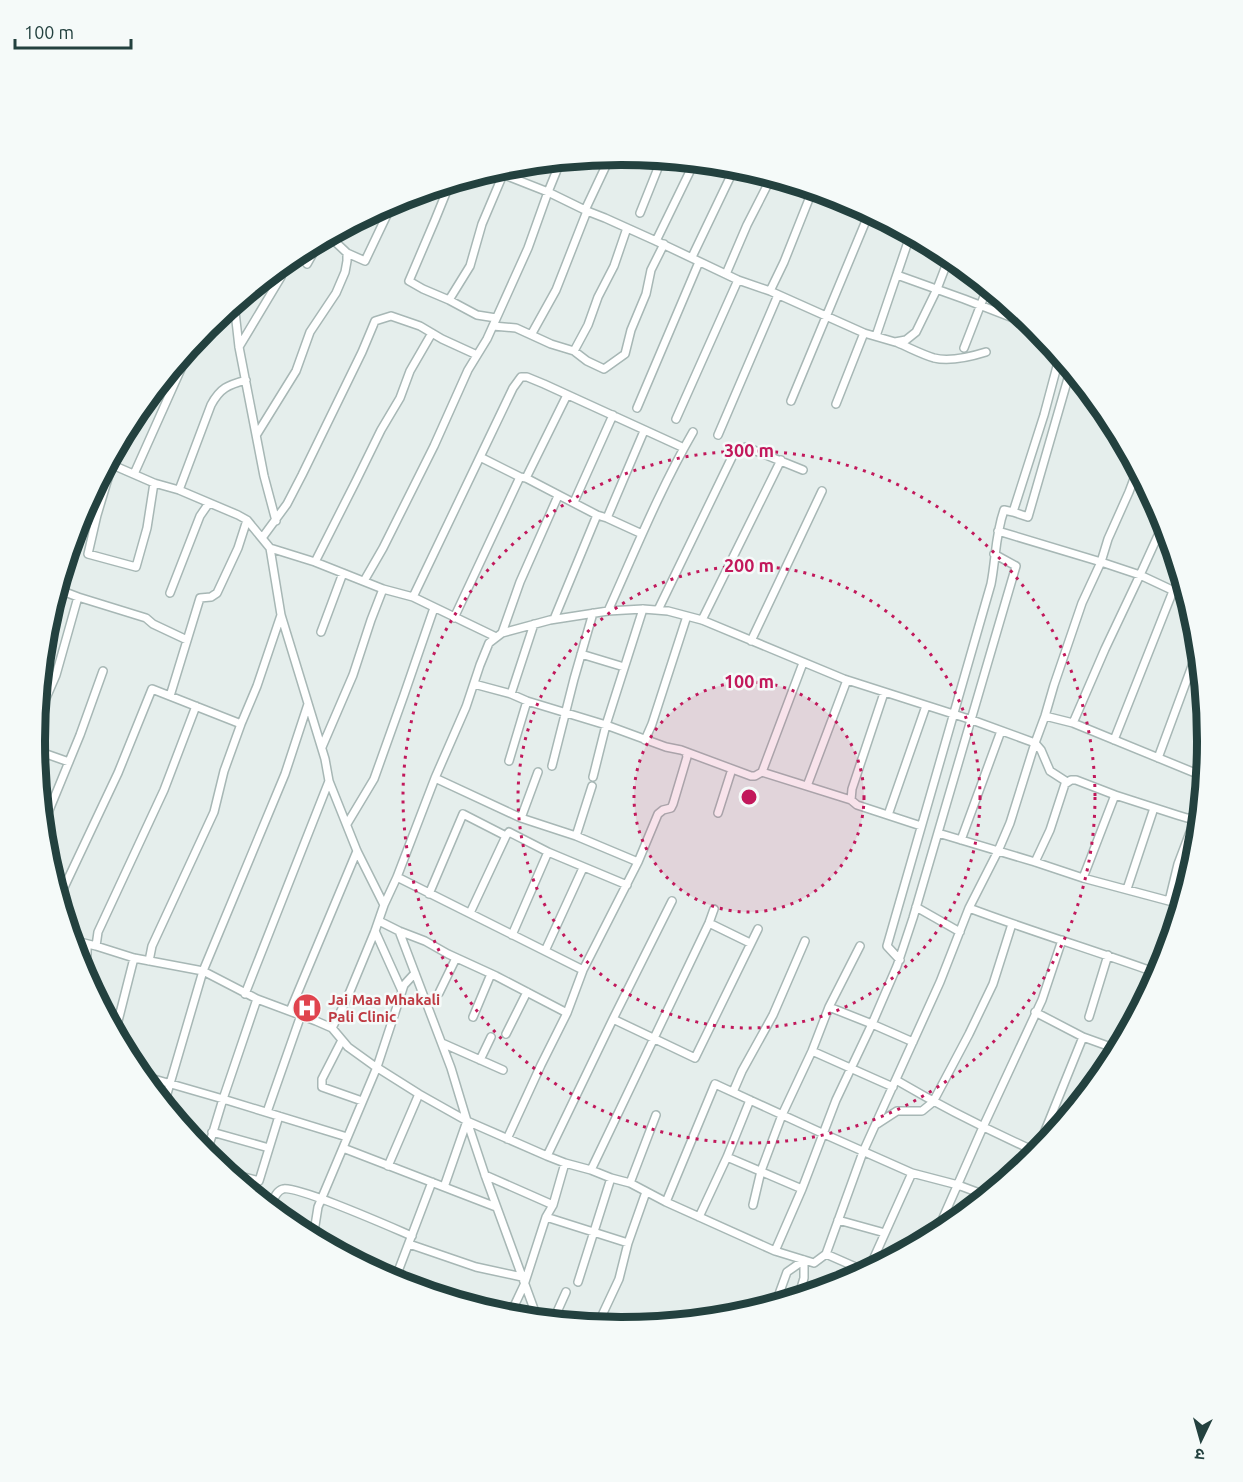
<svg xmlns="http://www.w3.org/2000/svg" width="1243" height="1482" font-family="Ubuntu,'Noto Sans Devanagari',sans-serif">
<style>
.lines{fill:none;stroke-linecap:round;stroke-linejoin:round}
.minor-casing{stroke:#a7b7b5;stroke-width:10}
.minor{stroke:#fff;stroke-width:7}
.ring{fill:none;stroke:#c2185b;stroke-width:3;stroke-dasharray:3 6}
.labels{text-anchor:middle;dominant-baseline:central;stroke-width:5;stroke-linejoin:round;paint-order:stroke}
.health-label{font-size:15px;font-weight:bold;fill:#be3a42;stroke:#f5faf9;text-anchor:start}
.rim{fill:none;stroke:#23413f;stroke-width:8}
.centre{fill:#c2185b;stroke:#f5faf9;stroke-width:3}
.ring-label{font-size:18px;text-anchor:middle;font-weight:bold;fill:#c2185b;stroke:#f5faf9;stroke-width:5;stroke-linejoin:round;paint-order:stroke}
</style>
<rect width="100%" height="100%" fill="#e5eeec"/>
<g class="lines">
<g class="minor-casing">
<path id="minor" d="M492,170L548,192L587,211L605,218L656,241L738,280L770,291L864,333L895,342L906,340L916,332L937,289L950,255
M450,183L435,220L409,281L423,289L449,300L470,266L482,224L507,165
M586,208L611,155
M640,213L662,158
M328,235L347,253L365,261L394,200
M656,241L695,161
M692,257L736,165
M307,264L321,239
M726,274L747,225L772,176
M897,275L964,299L1039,328
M770,291L784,262L813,189
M449,300L477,315L496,318
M234,303L239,347L264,476L276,521
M493,326L516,328L551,344L574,351L588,325L598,297L614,266L627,228
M531,335L556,290L587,211
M876,336L911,233
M898,343C910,348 921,354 934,358C950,362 970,357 986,352
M239,347L281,277
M964,348L988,286
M574,351L587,361L604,369L625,354L631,330L646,294L651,270L664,244
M791,401L870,211
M836,404L864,333
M637,408L699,262
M676,419L738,280
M257,434L296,371L310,332L336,293L345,272L347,261V253
M718,435L778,295
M480,457L513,388L521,377H527L544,384L684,448
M108,463L154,483L179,490L238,515L247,520L270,548L281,615L325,759L329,781L357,851L384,905
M112,465L97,515L88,554L136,567L147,528L154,483
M134,474L185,360L199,335
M526,478L567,395
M179,490L211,405C220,388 228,385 246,380
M574,502L613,415
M1013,512L1028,517L1071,368
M607,518L644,431
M998,531L1101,562L1140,575L1189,598
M262,538L287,504L302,475L362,352L375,321L391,316L420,326L442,339L477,355
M270,548L315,562L383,589L413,597L496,637
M315,562L356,481L381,430L400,398L410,371L432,333
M364,581L383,548L434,446L468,370L487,339L528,248L548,192L561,160
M57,589L78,597
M170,593L200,516L209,503
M413,597L480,457L520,477L526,478L597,515L607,518L642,534
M658,610L733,455L737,450L746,447L803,470
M608,611C635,551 660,489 693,432
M454,618L520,477
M554,619L597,515
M702,620L781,460
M321,632L343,573
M502,633L520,582L558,496
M751,641L822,491
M581,654L624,667
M474,684L511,694L527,701L606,725L666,747L681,750L751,776H755L762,772L851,800
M884,693L852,789L851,800L857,805L921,826
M511,694L534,624
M170,696L200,598L211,597L217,593L238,548L247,520
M38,707L46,698L56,675L78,597L146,618L153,624L187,640
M1045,716L1073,723L1205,777
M1073,723L1105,649L1140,575L1165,520
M645,740L652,724L687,616
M1114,740L1173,591
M322,747L353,675L371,620L383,589
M35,750L69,762
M1158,758L1199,647
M509,761L527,701
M552,766L574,679L593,613
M762,772L803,663
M1200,775L1207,756
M593,777L606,725L643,609
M435,778L521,818L576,836L638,862L583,970L567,1013L541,1065L507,1139
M807,786L847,680
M718,813L732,769
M888,815L926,706
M521,818L538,772
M347,824L374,779L404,695L434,608
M43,825L80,735L103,671
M938,833L1035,862L1083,878L1169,901L1183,903
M506,836L509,832L548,852
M576,836L592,786
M961,840L1001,731
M638,862L658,814L663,810L671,808L673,804L687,757L686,752
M1035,862L1050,830L1065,784L1071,780H1076L1115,795L1177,815L1187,818H1201
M397,877L583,970
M1083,878L1115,795
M1127,889L1154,808
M429,894L463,814L506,836L470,913
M59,898L118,773L152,689L241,724
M1169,901L1178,864L1195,819
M916,907L960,932
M969,908C1030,931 1093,950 1154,972L1143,1004
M379,921L399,931L451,1068L467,1121L485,1175L538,1320
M709,923L750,943
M375,931L402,991
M399,931L425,941L448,954L496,976L567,1013
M512,935L548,852L627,885
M72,940L96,946L134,958L203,971L257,999L316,1021L332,1028L348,1047L373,1065L419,1094L467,1121L547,1156L565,1163L591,1170L611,1178L630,1183L666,1202L775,1251L814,1263L826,1254L867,1272
M96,946L98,932L164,790L196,706
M545,951L583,868
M900,960L887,946L991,584C996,558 995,536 1004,510L1013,512L1044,415L1060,355
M149,961L152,946L214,812L224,771L241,724L257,686L281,615
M82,971L87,955V944
M439,993L456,958
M245,994L329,781
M829,1007L872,1024L913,1042
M290,1011L357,851
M1035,1012L1083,1037L1119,1050
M473,1017L491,974
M1089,1017L1108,955
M613,1019L695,1058L758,929
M332,1028L346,1001L375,931L384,905L397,877L435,778L466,707L480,665L489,643L502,633L550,620L608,611L643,609L668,611L702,620L844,679L972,720L1035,743L1041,750L1050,771L1067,782
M115,1033L134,958
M506,1034L527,992
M342,1040L322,1079V1087L362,1101
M442,1043L503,1070
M812,1051L893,1087
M480,1060L491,1037
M140,1075L223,1099L347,1137
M896,1080C942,1107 990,1131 1039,1153
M733,1092L742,1071L773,1015L805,941
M164,1104L203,971L285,774L308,704
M267,1112L301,1015
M877,1124L897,1111H922L933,1102L969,1034L993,984L1012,924
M212,1132L269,1148
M343,1148L496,1207
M206,1155L223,1099L257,999
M547,1156L613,1019L672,901
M727,1157L802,1189
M1034,1158L1083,1037
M388,1166L419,1094
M591,1170L709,923L714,909
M225,1172L259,1181L279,1116
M485,1175L553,1205
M630,1183L656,1115
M444,1187L467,1121
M666,1202L715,1084L824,1134L912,1173L958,1185L982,1194L995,1190
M753,1205L761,1171L782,1115L812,1051L829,1007L860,946
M270,1208C273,1202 275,1191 283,1189C296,1185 393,1228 412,1236
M546,1217L628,1243
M699,1217L727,1157L750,1100
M838,1220L885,1233
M935,1236L983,1127L1042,1000L1062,940
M313,1238L318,1207L377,1067L404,985L415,973
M409,1244L476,1267L522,1277
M775,1251L802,1189L836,1100L872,1024L897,966L913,918L1016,566L994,554
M826,1254L863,1152L940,982L969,908L998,851L1010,823L1035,743L1045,716L1054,685L1082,603L1101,562L1108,539L1129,492L1138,468
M868,1271L912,1173
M395,1279L423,1291
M394,1282L432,1182
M578,1282L611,1178
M775,1305L787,1272L804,1260V1278L798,1298
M509,1317L524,1285L546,1217L553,1205L565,1163
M553,1321L566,1292
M597,1326L619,1279L628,1243L646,1192"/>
</g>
<use href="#minor" class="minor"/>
</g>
<circle cx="749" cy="797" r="115" fill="#c2185b" fill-opacity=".12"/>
<g class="ring">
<circle cx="749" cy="797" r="115"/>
<circle cx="749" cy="797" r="231"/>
<circle cx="749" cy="797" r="346"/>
</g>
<defs>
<g id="hospital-disc" transform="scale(1.5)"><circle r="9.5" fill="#e0444e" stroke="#f5faf9"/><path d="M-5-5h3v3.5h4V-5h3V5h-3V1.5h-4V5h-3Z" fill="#fff"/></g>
</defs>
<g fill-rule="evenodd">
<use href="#hospital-disc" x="307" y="1008"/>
</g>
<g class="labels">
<g class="health-label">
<text x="328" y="999">Jai Maa Mhakali<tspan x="328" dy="17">Pali Clinic</tspan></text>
</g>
</g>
<path d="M0 0H1243V1482H0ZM45 741a576 576 0 1 1 1152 0a576 576 0 1 1-1152 0Z" fill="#f5faf9" fill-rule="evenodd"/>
<path class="rim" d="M45 741a576 576 0 1 1 1152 0a576 576 0 1 1-1152 0Z"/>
<circle cx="749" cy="797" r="9" class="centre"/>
<g class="ring-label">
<text x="749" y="457">300 m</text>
<text x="749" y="572">200 m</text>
<text x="749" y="688">100 m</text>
</g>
<g transform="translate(1201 1440) rotate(185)" stroke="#f5faf9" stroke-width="4.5" paint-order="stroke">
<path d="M0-4.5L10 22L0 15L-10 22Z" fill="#23413f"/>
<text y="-9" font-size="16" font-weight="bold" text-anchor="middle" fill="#23413f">उ</text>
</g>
<path d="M15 39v9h116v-9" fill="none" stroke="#23413f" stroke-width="3"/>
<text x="24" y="39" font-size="18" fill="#23413f" stroke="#f5faf9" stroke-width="4.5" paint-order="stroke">100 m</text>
</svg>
